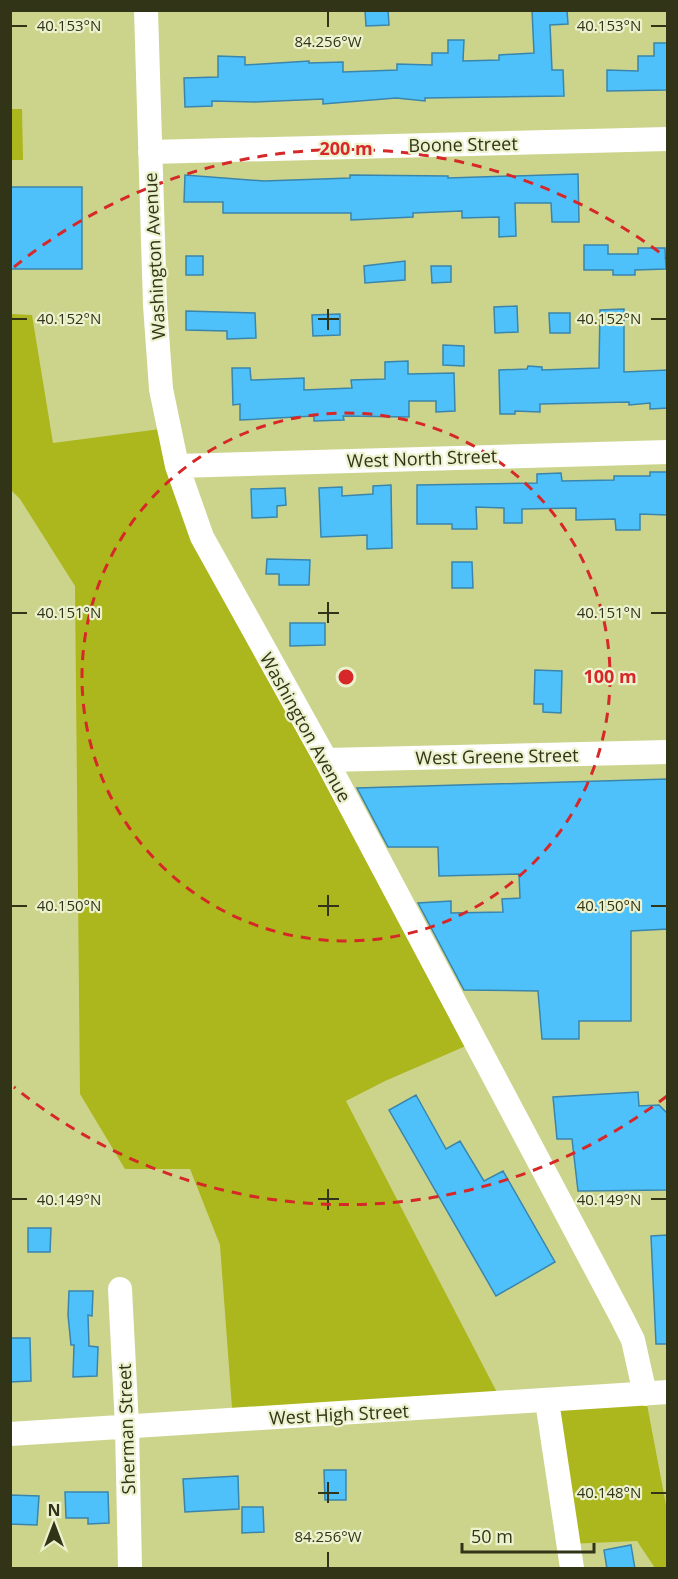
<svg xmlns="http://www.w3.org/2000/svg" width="678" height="1579" font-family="'Open Sans',sans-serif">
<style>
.green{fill:#acb61d}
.building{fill:#4fc1fa;stroke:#3a85ab;stroke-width:1.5}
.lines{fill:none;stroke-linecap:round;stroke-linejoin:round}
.minor{stroke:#fff;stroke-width:24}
.ticks{fill:none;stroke:#313416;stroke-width:2}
.ring{fill:none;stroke:#d62828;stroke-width:3;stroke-dasharray:10 8}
.labels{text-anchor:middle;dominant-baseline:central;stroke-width:4.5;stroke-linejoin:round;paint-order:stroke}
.street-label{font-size:18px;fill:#313416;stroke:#ecf1ce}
.ticks-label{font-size:15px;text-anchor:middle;fill:#313416;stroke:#ecf1ce;stroke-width:4.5;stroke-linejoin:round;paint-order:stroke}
.centre{fill:#d62828;stroke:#ecf1ce;stroke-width:3}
.ring-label{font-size:18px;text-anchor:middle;font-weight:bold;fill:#d62828;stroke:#ecf1ce;stroke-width:4.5;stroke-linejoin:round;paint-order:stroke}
</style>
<rect width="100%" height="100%" fill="#ccd48c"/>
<path class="green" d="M10,109H22L23,160H11Z
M10,314L32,315L53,443L168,428L177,466L475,1042L385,1081L346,1101L503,1404L233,1421L220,1245L190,1169H125L80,1094L75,586L20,499L11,490Z
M645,1394L667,1510V1568H655L637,1541L568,1544L547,1401Z"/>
<path class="building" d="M365,10H388L389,25L366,26Z
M532,10H567L568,24L550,25L552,70H563L564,96L425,98V101L396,98L323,104V99L255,102L212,101V106L185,107L184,78L218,77V56L245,57V65L309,61V63L343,62V72L397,70V64L432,65V53H448V40H464L463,61L499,60V55L534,53Z
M654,43H668L667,90L607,91V70L638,71V56H654Z
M578,174L579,222H552L551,203H515L516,236L499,237V217L462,218V211L413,213V217L351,220V213H223V202H184L185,175L264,181L350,178V175L448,176V178Z
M10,187H82V269H10Z
M584,245H608V254H638V248H665L666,269L635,270V275H613V270H584Z
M186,256H203V275H186Z
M405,261V280L365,283L364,266Z
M431,266H451V282L432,283Z
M517,306L518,332L495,333L494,307Z
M624,309V372L668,370V408L650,409V403L629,405V402L540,404V412L515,411V414H500L499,370L527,369L528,366L542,367V370L599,368L600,310Z
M186,311L255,313L256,338L227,339V331L186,330Z
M549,313H570V333H550Z
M340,314V335L313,336L312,315Z
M443,345L464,346V366L443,365Z
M408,361V374L454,373L455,411L436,412V401H409V417L343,416L344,420L314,421V416L240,420V404L233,405L232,368H250L251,380L304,378V390L352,388L351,380L385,379V362Z
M650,472H668V515L640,514V530H616L615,519L576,520V508L522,509V523H504V508L476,507L477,529H452V524H417V485L537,483V474L561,473L562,481L614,480V476H650Z
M391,485L392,548L367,549V535L321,537L319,488L342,487V496L373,494V486Z
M285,488L286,505L277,506V517L252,518L251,489Z
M267,559L310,560L309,585H279V574H266Z
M452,562H472L473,588H452Z
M290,623H325V645L290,646Z
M535,670L562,671L561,713L543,712V704H534Z
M668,779V929L631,931V1021H579V1039H542L538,991L464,990L418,903L451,901V913L503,912L502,899L520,898L519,874L439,876L438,847H388L357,788Z
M638,1092L639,1106L659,1105L668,1114V1190L578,1191L572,1139H557L553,1097Z
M416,1095L446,1149L460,1141L484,1181L503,1171L555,1262L496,1296L389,1110Z
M28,1228H51L50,1252H28Z
M668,1235V1344H656L651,1236Z
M69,1291H93L92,1316L88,1315L89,1346L98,1347L97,1376L73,1377L74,1345H71L68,1315Z
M10,1338H30L31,1381L10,1382Z
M324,1470H346V1500H325Z
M238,1476L239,1509L185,1512L183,1479Z
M65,1492H108L109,1523L88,1524V1518H66Z
M10,1495L39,1496L37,1525L10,1524Z
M242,1507H263L264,1532L242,1533Z
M631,1545L635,1569H607L604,1550Z"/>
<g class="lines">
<path class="minor" d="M146,10L155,305L161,389L177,466L202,537L326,760L622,1318L633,1340L645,1394
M150,152L668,139
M177,466L668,452
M326,760L668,752
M120,1289L127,1426L130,1568
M547,1401L572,1568
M10,1434L668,1392"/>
</g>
<path class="ticks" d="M328,12V27M12,26H27M651,26H666M328,309V330M12,319H27M318,319H339M651,319H666M328,602V623M12,613H27M318,613H339M651,613H666M328,895V916M12,906H27M318,906H339M651,906H666M328,1189V1210M12,1199H27M318,1199H339M651,1199H666M328,1482V1503M318,1493H339M651,1493H666M328,1552V1567"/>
<g class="ring">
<circle cx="346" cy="677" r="264"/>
<path d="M667 1096A528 528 0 0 1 14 1087M14 267A528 528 0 0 1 667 258"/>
</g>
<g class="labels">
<g class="street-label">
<text transform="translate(463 144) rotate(-1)">Boone Street</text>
<text transform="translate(154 256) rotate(-93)">Washington Avenue</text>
<text transform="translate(422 458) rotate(-2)">West North Street</text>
<text transform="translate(306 727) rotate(61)">Washington Avenue</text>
<text transform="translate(497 756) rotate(-1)">West Greene Street</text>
<text transform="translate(339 1414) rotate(-3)">West High Street</text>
<text transform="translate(126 1429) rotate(-92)">Sherman Street</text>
</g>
</g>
<g class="ticks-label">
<text x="69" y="31">40.153°N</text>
<text x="609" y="31">40.153°N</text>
<text x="328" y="47">84.256°W</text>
<text x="69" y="324">40.152°N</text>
<text x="609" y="324">40.152°N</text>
<text x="69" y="618">40.151°N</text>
<text x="609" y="618">40.151°N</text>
<text x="69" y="911">40.150°N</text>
<text x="609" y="911">40.150°N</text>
<text x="69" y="1205">40.149°N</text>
<text x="609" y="1205">40.149°N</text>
<text x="609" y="1498">40.148°N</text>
<text x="328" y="1542">84.256°W</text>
</g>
<circle cx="346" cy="677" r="9" class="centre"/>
<g class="ring-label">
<text x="346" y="155">200 m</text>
<text x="610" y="683">100 m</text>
</g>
<rect width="678" height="1579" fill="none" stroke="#313416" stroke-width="24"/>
<g transform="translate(54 1525)" stroke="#ecf1ce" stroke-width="4.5" paint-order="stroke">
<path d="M0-4.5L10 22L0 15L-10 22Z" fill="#313416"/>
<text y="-9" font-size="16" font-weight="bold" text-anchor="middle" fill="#313416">N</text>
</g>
<path d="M462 1543v9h132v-9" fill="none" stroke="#313416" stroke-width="3"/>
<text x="471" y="1543" font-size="18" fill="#313416" stroke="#ecf1ce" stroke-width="4.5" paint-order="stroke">50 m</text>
</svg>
